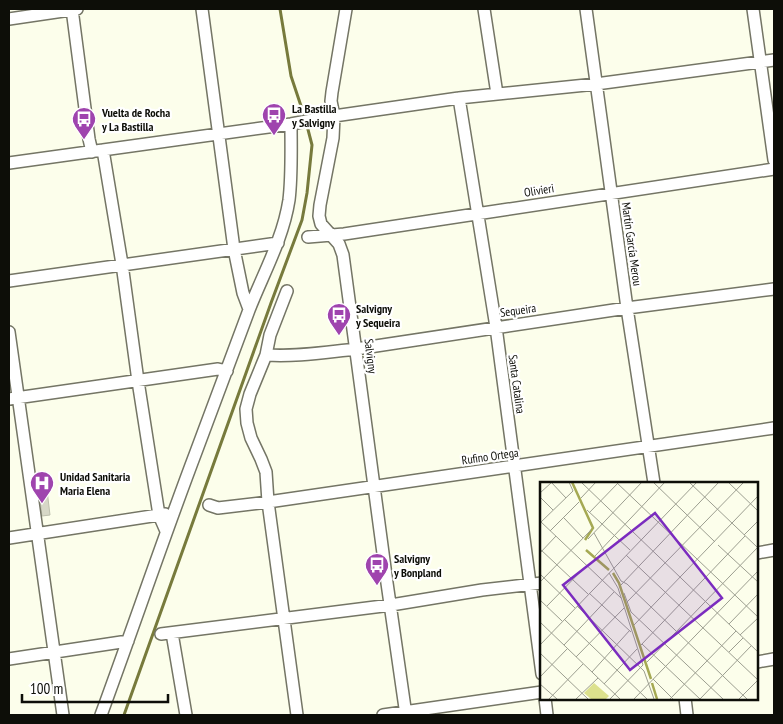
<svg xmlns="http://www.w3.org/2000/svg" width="783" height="724" font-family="'PT Sans Narrow',sans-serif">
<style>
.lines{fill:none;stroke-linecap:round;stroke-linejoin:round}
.stream{stroke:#777a3c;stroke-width:3}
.building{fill:#d7d8c7;stroke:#bec0ae}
.minor-casing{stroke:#747565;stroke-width:14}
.minor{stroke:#fff;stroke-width:11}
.labels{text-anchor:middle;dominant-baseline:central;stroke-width:4.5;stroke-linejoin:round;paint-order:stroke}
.poi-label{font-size:12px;font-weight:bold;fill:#0d0e08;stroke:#fff;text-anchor:start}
.street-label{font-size:12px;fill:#0d0e08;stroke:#fff}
.inset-river{fill:none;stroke:#a5a953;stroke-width:2.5}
.inset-road{fill:none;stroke:#9c9e90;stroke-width:1}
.view{fill:#7b2cbf;fill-opacity:0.15;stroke:#7b2cbf;stroke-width:2.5}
.inset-edge{fill:none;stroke:#0d0e08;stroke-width:2.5}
</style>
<rect width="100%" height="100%" fill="#fcfeeb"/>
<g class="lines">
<path class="stream" d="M124,715L271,303L302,220L307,193L312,145L305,118L291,76L280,9"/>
</g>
<path class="building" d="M47,490L50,515L42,516L39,491Z"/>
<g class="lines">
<g class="minor-casing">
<path id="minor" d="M72,9L89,139L92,152
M202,9L234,249L243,293L249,309
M346,9L332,92L331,101L334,116L333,138L320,205L319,216L321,224L339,244L343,255L387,583L406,715
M484,9L497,94
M586,9L627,308L654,483
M753,9L774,160
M9,19L77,9
M459,98L496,327L542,674
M103,150L122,264L138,381L159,515L166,531
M9,163L276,126L291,124L334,116L459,98L596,84L774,60
M308,237L344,234L774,169
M9,281L278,243
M287,291L270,335L266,355L250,394L246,409L247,423L251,438L261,459L266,472L268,502L297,715
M9,332L63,715
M266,355C296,357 326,352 356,349L627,308L774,289
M9,399L218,369L227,371
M209,505L218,508L268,502L774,428
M9,538L165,514
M757,553L774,550
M172,633L186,715
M161,634L391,605L482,590L542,583
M9,659L128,641
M757,662L774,659
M545,698L547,715
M685,698L687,715
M101,715C133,628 163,539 196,452C214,405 231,357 249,310C263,274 283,239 289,200C292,175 291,149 291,124
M383,715L542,692"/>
</g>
<use href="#minor" class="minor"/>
</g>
<defs>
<g id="bus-pin" transform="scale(1.25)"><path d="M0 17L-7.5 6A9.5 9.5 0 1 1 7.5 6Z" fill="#9f44ae" stroke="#fff"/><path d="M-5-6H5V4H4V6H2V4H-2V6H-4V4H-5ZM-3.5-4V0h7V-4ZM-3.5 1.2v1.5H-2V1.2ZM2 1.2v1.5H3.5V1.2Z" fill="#fff"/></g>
<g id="hospital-pin" transform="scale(1.25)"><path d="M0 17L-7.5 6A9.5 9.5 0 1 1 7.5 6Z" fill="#9f44ae" stroke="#fff"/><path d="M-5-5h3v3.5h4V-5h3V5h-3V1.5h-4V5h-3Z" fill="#fff"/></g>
</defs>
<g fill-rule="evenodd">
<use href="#bus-pin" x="274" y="115"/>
<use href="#bus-pin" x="84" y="119"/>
<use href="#bus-pin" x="339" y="315"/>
<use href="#hospital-pin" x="42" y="483"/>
<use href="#bus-pin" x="377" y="565"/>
</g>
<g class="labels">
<g class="poi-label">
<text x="292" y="108">La Bastilla<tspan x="292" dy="14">y Salvigny</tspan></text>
<text x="102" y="112">Vuelta de Rocha<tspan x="102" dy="14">y La Bastilla</tspan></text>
<text x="356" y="308">Salvigny<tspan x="356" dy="14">y Sequeira</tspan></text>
<text x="60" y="476">Unidad Sanitaria<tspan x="60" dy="14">Maria Elena</tspan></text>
<text x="394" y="558">Salvigny<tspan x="394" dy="14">y Bonpland</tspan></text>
</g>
<g class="street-label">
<text transform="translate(539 190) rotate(-9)">Olivieri</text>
<text transform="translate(632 244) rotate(82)">Martín García Merou</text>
<text transform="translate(518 310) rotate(-8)">Sequeira</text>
<text transform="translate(371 356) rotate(83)">Salvigny</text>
<text transform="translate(517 384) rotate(82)">Santa Catalina</text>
<text transform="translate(490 456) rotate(-8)">Rufino Ortega</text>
</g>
</g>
<g transform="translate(540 482)">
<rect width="218" height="218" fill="#fcfeeb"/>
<path d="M54,201L69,214L66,217H51L44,211Z" fill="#dce18d"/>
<path class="inset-river" d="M32,0L53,46L45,58M46,68L69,88M73,91L79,101L111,197M112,201L117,217"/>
<path class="inset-road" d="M11,0L26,16M41,0L218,170M76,0L218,135M113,0L175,60M149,0L217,65M188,0L218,29M0,11L12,0M0,15L13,28M41,16L56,0M47,28L90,68M49,31L79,0M24,36L43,56M0,39L81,116M0,41L33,9L29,0M10,49L39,20M54,51L81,99L87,102L207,217M204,53L218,39M48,57L102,0M178,63L218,100M0,67L48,112M0,71L16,54M86,73L218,198M55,74L125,0M69,91L78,106L103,183L70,217M0,92L35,126M0,100L51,48M81,103L179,0M49,111L91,150M84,111L91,130L183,217M0,118L22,139M87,120L204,0M7,124L46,84M37,124L104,189L114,217M24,137L107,217M0,140L80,217M189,142L218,112M94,143L218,14M200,153L218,136M102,162L160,217M0,163L157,0M24,163L74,110M101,163L205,54M189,170L203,156M0,171L48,217M36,175L84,126M107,180L218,65M52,190L90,148M0,195L27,167M113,197L133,217M0,202L17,217M64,202L97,167M9,217L43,182M36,217L58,196M94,217L218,89M130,217L196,149M160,217L211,164M199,217L218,198"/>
<path class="view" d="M115,31L182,116L90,188L23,103Z"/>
<rect width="218" height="218" class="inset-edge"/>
</g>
<rect width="783" height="724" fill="none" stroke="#0d0e08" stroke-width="20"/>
<path d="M22 694v8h146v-8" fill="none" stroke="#0d0e08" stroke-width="2.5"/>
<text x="30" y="694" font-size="15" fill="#0d0e08" stroke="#ffffff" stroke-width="4" paint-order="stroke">100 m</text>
</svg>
